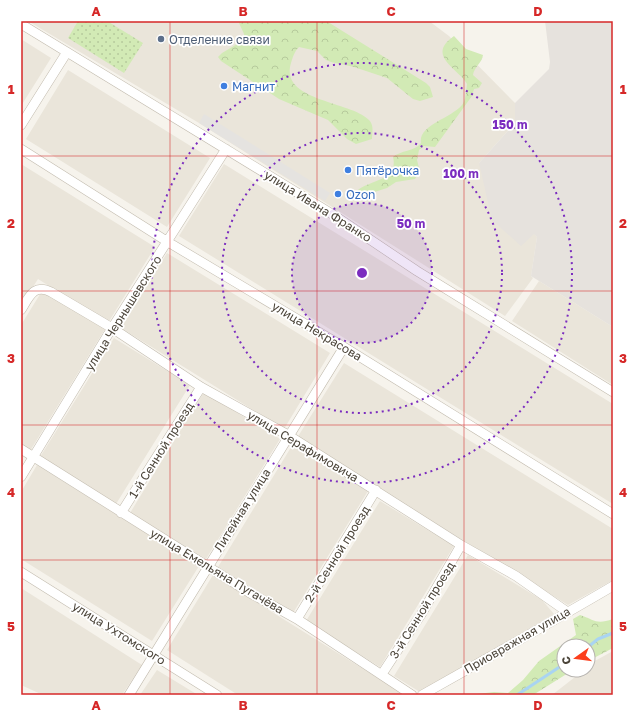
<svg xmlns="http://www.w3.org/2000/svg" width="634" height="716" font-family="'Golos Text',sans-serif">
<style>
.residential{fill:#eae5da}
.industrial{fill:#e6e2dd}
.forest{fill:url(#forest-crowns)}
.park{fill:url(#park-dots)}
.parking{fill:#e5e3e0}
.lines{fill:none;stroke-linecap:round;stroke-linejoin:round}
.stream{stroke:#a9d4f2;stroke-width:3}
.minor-casing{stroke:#c2bbae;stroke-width:10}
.minor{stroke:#fff;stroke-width:9}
.grid{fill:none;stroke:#d62828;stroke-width:1;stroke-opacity:0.55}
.ring{fill:none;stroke:#7b2cbf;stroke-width:2;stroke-dasharray:2 4}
.service-dot{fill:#5c6f8a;stroke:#fff;stroke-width:1.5}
.shop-dot{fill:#3f7fe0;stroke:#fff;stroke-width:1.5}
.labels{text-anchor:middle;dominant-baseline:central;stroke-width:3.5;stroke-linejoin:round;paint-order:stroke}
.service-label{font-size:12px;fill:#4e5e75;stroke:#fff;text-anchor:start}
.shop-label{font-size:12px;fill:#366cbe;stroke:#fff;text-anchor:start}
.street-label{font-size:12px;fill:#4b4439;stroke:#fff}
.centre{fill:#7b2cbf;stroke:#fff;stroke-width:2}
.ring-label{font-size:12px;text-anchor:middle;font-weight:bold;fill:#7b2cbf;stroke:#fff;stroke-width:3.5;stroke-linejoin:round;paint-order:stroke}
.neatline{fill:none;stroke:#d62828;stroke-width:1.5}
.grid-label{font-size:13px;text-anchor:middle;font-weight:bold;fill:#d62828}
</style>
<defs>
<pattern id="forest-crowns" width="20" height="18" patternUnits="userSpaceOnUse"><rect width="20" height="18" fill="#d2eab5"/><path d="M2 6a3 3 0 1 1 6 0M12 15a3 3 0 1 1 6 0" fill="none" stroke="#b6ca9c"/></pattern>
<pattern id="park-dots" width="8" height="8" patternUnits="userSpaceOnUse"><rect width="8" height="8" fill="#d2eab5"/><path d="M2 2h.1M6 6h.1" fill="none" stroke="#b6ca9c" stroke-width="1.8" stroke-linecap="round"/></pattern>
</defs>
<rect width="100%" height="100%" fill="#f6f3ec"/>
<path class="residential" d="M28,21H429L449,36L515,103V123L479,163L537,237L531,276L533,278L505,316L199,123Z
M21,39L51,58L21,106Z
M68,70L210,158L167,227L26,139Z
M21,164L155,247L108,323L38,279L21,306Z
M224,164L613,404V504L179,236Z
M167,253L330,353L284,429L121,328Z
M539,281L613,327V385L512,321Z
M42,291L105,329L30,451L21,446V325Z
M114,338L190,385L116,504L40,457Z
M344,363L613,529V580L568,605L297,438Z
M204,392L280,439L206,559L130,513Z
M293,444L368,491L293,613L218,567Z
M37,465L199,566L152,641L21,559V492Z
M380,501L454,546L380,667L306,621Z
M468,555L542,600L554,614L420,692L394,676Z
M213,575L405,695H238L167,650Z
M21,588L142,665L122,695H43L21,685Z
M613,651V695H552L584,670H588V667L593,662Z
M157,670L198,695H140Z"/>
<path class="industrial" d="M545,21H613V327L531,276L537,237L534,234L521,246L492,220L479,163L515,123V103L549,69L550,62Z"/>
<path class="forest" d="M240,21L328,22L426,83L430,87L433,97L420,101L413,99L387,78L354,67L331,62L326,60L317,51L299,47C294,52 293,57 291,63C279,102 353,101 370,121C374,127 372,132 372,139L356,144L347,139L328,120L279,99L221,61L218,57L222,53L244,40V34L239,23Z
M454,36L466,49L483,55C482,63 474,67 473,75L482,83L479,88L474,89L472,96L435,147L424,146L419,150L417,160L420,172L415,179L396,182L387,188L359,197L357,191C369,180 399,181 393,157C401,150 414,152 421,143C418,125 450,119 462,105C466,100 466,91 467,84C459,69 425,56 454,36Z
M580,615C595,620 596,625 613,619V648L588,661V646H564V670H573L533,695H469L494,692L508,693L523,680L539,661L576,635L573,619Z"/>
<path class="park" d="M78,21H107L143,43L124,73L68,38Z"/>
<path class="parking" d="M204,114L330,193L325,201L199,123Z"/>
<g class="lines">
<path class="stream" d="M588,647L598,639L613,633
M517,695L564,664"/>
<g class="minor-casing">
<path id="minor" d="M21,24L332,214L417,271L613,392
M21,125L67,52
M21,149L168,242L344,347L613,514
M21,310C29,297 34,283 51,292L112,328L201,387L288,435L461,545L516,576L566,611
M21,449L250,593L297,619L412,695
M21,477L112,328L226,149
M121,513L201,387
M21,572L217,695
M297,619L376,490
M382,674L422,613L461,545
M129,695L344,347
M422,695C486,659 550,623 613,586"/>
</g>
<use href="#minor" class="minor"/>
</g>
<path class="grid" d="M170,21V695M317,21V695M464,21V695M21,156H613M21,291H613M21,425H613M21,560H613"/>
<circle cx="362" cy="273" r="70" fill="#7b2cbf" fill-opacity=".12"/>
<g class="ring">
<circle cx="362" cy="273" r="70"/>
<circle cx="362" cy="273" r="140"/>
<circle cx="362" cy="273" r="210"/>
</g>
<circle class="service-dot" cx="161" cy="39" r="4"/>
<g class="shop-dot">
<circle cx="224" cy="86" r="4"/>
<circle cx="348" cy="170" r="4"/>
<circle cx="338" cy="194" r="4"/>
</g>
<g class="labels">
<g class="service-label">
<text x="169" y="39">Отделение связи</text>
</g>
<g class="shop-label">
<text x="232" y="86">Магнит</text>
<text x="356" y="170">Пятёрочка</text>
<text x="346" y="194">Ozon</text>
</g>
<g class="street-label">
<text transform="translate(318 206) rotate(32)">улица Ивана Франко</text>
<text transform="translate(123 313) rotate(-58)">улица Чернышевского</text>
<text transform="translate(317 331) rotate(31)">улица Некрасова</text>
<text transform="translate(303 446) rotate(31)">улица Серафимовича</text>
<text transform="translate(161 450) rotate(-58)">1-й Сенной проезд</text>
<text transform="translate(242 510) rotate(-58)">Литейная улица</text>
<text transform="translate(337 554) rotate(-58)">2-й Сенной проезд</text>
<text transform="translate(217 571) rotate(31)">улица Емельяна Пугачёва</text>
<text transform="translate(422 610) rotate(-58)">3-й Сенной проезд</text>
<text transform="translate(119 633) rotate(32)">улица Ухтомского</text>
<text transform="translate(517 640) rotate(-30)">Приовражная улица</text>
</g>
</g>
<circle cx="362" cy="273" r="6" class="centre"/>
<g class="ring-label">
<text x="510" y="129">150 m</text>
<text x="461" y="178">100 m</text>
<text x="411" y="228">50 m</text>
</g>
<rect width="634" height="716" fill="none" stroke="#ffffff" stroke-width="44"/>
<g transform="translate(576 658) rotate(256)"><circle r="19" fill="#ffffff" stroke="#b7b4b0"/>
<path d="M0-3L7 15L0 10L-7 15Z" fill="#fc3f1d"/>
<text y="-6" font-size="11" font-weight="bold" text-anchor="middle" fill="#4b4439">С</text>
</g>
<rect x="22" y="22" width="590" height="672" class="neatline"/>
<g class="grid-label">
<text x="96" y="16">A</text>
<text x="243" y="16">B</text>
<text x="391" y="16">C</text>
<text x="538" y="16">D</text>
<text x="11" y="94">1</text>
<text x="623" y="94">1</text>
<text x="11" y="228">2</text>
<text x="623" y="228">2</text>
<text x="11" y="363">3</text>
<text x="623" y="363">3</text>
<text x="11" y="497">4</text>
<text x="623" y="497">4</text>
<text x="11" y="631">5</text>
<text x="623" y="631">5</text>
<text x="96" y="710">A</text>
<text x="243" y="710">B</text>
<text x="391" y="710">C</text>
<text x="538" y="710">D</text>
</g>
</svg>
